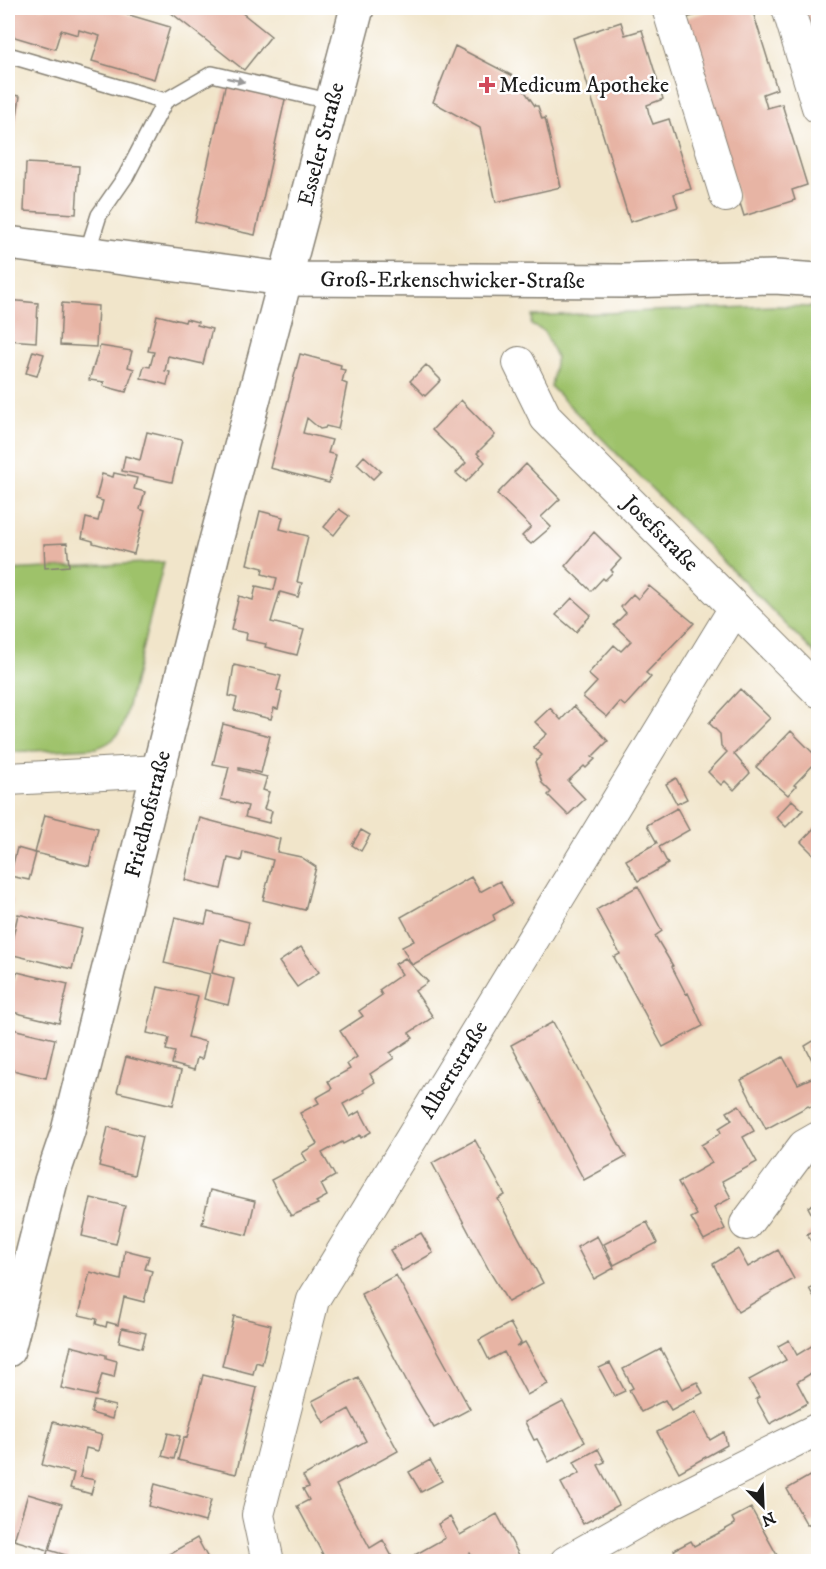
<svg xmlns="http://www.w3.org/2000/svg" width="826" height="1569" font-family="'IM FELL DW Pica',serif">
<style>
.green{fill:#9ec26b;stroke:#5d6f44;stroke-width:1.5}
.building{fill:#e7b4a4}
.lines{fill:none;stroke-linecap:round;stroke-linejoin:round}
.lane-casing{stroke:#868073;stroke-width:18}
.street-casing{stroke:#868073;stroke-width:34}
.secondary-casing{stroke:#868073;stroke-width:36}
.lane{stroke:#fff;stroke-width:15}
.street{stroke:#fff;stroke-width:32}
.secondary{stroke:#fff;stroke-width:33}
.oneway{fill:#999}
.poi-dot{fill:#d1495b;stroke:#fff;stroke-width:2}
.labels{text-anchor:middle;dominant-baseline:central;stroke-width:5;stroke-linejoin:round;paint-order:stroke}
.poi-label{font-size:22px;fill:#1c1c1c;stroke:#fff;text-anchor:start}
.street-label{font-size:22px;fill:#1c1c1c;stroke:#fff}
</style>
<rect width="100%" height="100%" fill="#fff"/>
<filter id="ink" filterUnits="userSpaceOnUse"><feTurbulence type="fractalNoise" baseFrequency=".0167" numOctaves="2"/><feDisplacementMap in="SourceGraphic" scale="12" xChannelSelector="R" yChannelSelector="G"/><feConvolveMatrix kernelMatrix="1 2 1 2 8 2 1 2 1" color-interpolation-filters="sRGB"/></filter>
<filter id="wash" filterUnits="userSpaceOnUse"><feTurbulence type="fractalNoise" baseFrequency=".008" numOctaves="4" result="noise"/><feDisplacementMap in="SourceGraphic" scale="24" xChannelSelector="R" yChannelSelector="G"/><feGaussianBlur stdDeviation="1.35" result="paint"/><feColorMatrix in="noise" values="0 0 0 0 0 0 0 0 0 0 0 0 0 0 0 0 0 1.4 0 .05"/><feComposite in="paint" operator="in"/></filter>
<g filter="url(#wash)">
<rect width="100%" height="100%" fill="#f1e5ca"/>
<path class="green" d="M774,306L818,307V657L551,387L556,357L544,331L531,325L532,316Z
M164,562L123,726C117,738 109,744 96,748L8,752V570Z"/>
<g id="blocks">
<path class="building" d="M8,8H110L109,9L170,27L154,79L92,61L100,36L79,30L78,35L61,30L55,49L8,35Z
M165,8H236L271,36L244,70Z
M719,8H736L737,13L752,9L777,89L763,94L767,108L782,104L807,185L792,190L795,200L744,216L683,19Z
M801,8H818V51L814,37L811,38Z
M621,22L625,35L642,30L663,99L647,105L649,114L653,124L669,119L691,189L674,194L678,207L630,222L573,38Z
M455,46L515,77L535,106H538L542,119L545,118L561,187L496,202L480,128L433,102Z
M226,82L286,95L255,235L195,222Z
M8,94L20,96L15,129L8,128Z
M26,163L79,166L76,214L24,211Z
M8,300L38,303L36,342L8,340Z
M62,303L98,306L96,347L60,345Z
M157,315L185,322L186,319L198,322L197,325L212,329L203,364L168,356L165,371L170,372L167,385L141,378L144,366L150,367L154,352L148,351Z
M100,346L132,351L128,367L134,369L126,392L103,386L104,382L89,380Z
M33,351L44,354L37,376L26,373Z
M300,354L341,365L340,369L345,370L342,382L347,384L338,429L326,426L325,428L320,429L307,418L303,433L332,440L328,453L336,455L329,483L270,468Z
M426,365L441,380L425,396L410,381Z
M461,400L495,435L477,453L485,462L466,482L456,473L466,463L432,430Z
M147,432L182,440L172,482L122,471L125,456L140,460Z
M364,456L381,471L373,479L357,464Z
M526,464L560,499L541,517L551,527L531,544L522,536L531,527L497,494Z
M114,473L137,478L134,489L145,492L140,509L145,511L134,554L93,543V541L82,538L86,518L98,521L103,501L96,499L102,474L113,477Z
M339,509L349,516L334,535L324,527Z
M260,511L283,517L280,529L308,536L297,582L302,583L298,597L280,592L271,622L304,630L297,655L265,647L266,644L246,640L247,633L231,630L239,596L253,600L256,586L274,590L277,578L262,574L263,568L247,564Z
M594,532L621,559L611,570L613,572L605,580L603,578L591,591L565,566Z
M67,543L69,566L45,568L44,544Z
M649,586L694,623L646,673L651,677L625,706L620,702L607,717L583,697L597,682L588,674L614,645L621,651L631,641L614,625L626,613L621,607L633,594L638,599Z
M572,598L591,615L576,632L556,615Z
M234,665L281,676L277,690L282,692L278,709L274,708L271,719L234,710L237,698L229,696Z
M740,689L770,718L734,754L750,773L734,790L725,781L721,785L708,772L727,752L721,746L720,734L709,723Z
M574,706L608,741L592,757L595,759L586,768L584,766L568,781L585,799L568,815L548,795L551,792L542,783L535,762L542,755L533,747L547,734L535,722L550,708L561,720Z
M223,724L270,736L261,773L239,768V770L267,777L263,790L269,792L264,809L272,811L269,823L245,817L248,806L221,799L229,767L213,764Z
M791,731L818,758V760L794,785L796,786L788,795L756,767Z
M676,778L687,799L677,804L666,784Z
M792,800L803,810L786,827L776,817Z
M677,808L689,830L659,847L668,864L638,881L626,860L657,843L647,825Z
M45,815L98,828L89,866L36,853L29,880L10,876L17,848L35,853Z
M200,818L280,839L277,852L301,857L316,867L305,910L263,900L273,860L243,852L241,861L228,858L221,889L185,880Z
M818,824V859L801,842Z
M361,830L370,835L361,851L352,845Z
M471,877L480,892L500,881L512,904L493,915L495,920L412,965L402,947L414,941L401,917Z
M638,886L662,931L655,936L673,966L672,967L686,994L688,993L703,1026L663,1047L614,957L620,954L596,910Z
M8,898L13,900L9,915H8Z
M208,912L249,922L244,945L220,939L212,973L234,979L228,1005L204,999L210,974L164,963L175,917L205,924Z
M18,914L82,929L72,969L9,954Z
M301,947L319,972L297,987L279,962Z
M405,958L428,982L415,991L433,1017L409,1033L413,1038L390,1053L394,1058L370,1074L375,1082L363,1090L365,1092L343,1104L350,1117L360,1111L371,1132L361,1138L360,1135L343,1144L342,1142L322,1153L335,1176L321,1184L327,1196L316,1202L318,1204L291,1216L271,1180L307,1161L302,1153L317,1144L300,1113L319,1103L316,1098L332,1089L328,1081L350,1069L347,1064L357,1057L340,1031L363,1016L359,1011L382,995L379,990L402,974L395,964Z
M17,972L68,984L59,1023L8,1011Z
M158,987L198,996L188,1037L206,1042L202,1059L197,1058L194,1070L172,1064L175,1052L166,1050L169,1038L147,1033Z
M553,1022L626,1157L584,1180L511,1045Z
M8,1028L55,1039L46,1078L8,1069Z
M818,1038V1072L805,1046Z
M126,1057L181,1071L173,1105L117,1092Z
M783,1057L798,1084L818,1075V1103L810,1107L808,1106L766,1129L741,1080Z
M739,1105L754,1131L743,1137L757,1162L722,1181L731,1198L714,1207L725,1229L704,1240L691,1218L697,1215L678,1182L712,1163L701,1145L721,1133L719,1128L732,1120L727,1112Z
M108,1127L143,1136L134,1175L99,1166Z
M475,1140L505,1195L498,1199L543,1283L508,1302L491,1274L432,1163Z
M210,1190L255,1201L247,1235L202,1224Z
M91,1198L125,1206L116,1244L82,1236Z
M818,1201V1226L808,1207Z
M647,1222L657,1243L614,1265L604,1244Z
M818,1228V1254L807,1234Z
M421,1233L433,1253L402,1271L390,1250Z
M597,1236L614,1268L594,1279L577,1247Z
M738,1249L748,1267L778,1250L794,1279L738,1312L713,1264Z
M125,1250L149,1256L145,1269L152,1271L144,1302L124,1297L118,1325L107,1322L106,1327L96,1324L97,1319L79,1315L90,1272L121,1280Z
M396,1275L470,1409L434,1428L412,1391L361,1294Z
M818,1284V1305L809,1288Z
M234,1316L271,1325L262,1364L256,1362L253,1374L222,1366Z
M510,1323L521,1343L516,1347L525,1342L548,1384L527,1395L504,1352L489,1360L479,1340Z
M122,1328L146,1333L142,1348L119,1342Z
M789,1340L797,1355L818,1342V1369L797,1382L808,1403L770,1424L756,1399L759,1397L749,1380L786,1360L778,1346Z
M71,1346L106,1355V1358L117,1361L114,1377L102,1374L96,1396L61,1388Z
M661,1349L682,1389L697,1382L703,1393L671,1410L665,1400L641,1412L629,1390L633,1388L623,1369Z
M610,1363L625,1391L614,1396L599,1368Z
M203,1375L257,1388L236,1474L178,1460L184,1437L187,1438Z
M358,1377L398,1451L336,1485L370,1548L383,1540L395,1562H327L297,1506L309,1500L303,1489L309,1487L303,1476L366,1441L349,1409L324,1423L312,1401Z
M94,1401L115,1406L112,1419L91,1413Z
M563,1402L585,1442L549,1462L537,1439L534,1440L525,1422Z
M695,1412L710,1440L724,1432L727,1445L679,1472L657,1432Z
M53,1422L102,1435L98,1451L86,1448L80,1477L95,1480L91,1494L70,1488L74,1473L42,1465Z
M168,1433L180,1436L174,1459L162,1456Z
M598,1449L605,1462L598,1465L619,1505L583,1524L561,1483L580,1473L574,1462Z
M430,1460L442,1481L421,1492L409,1472Z
M818,1471V1519L807,1525L787,1489Z
M155,1484L211,1500L205,1522L149,1506Z
M28,1494L62,1504L49,1550L69,1556L68,1562H45L48,1550L14,1540Z
M751,1508L778,1557L769,1562H681L674,1550L691,1541L694,1546L719,1533L735,1524L732,1518Z
M497,1514L520,1557L512,1562H474L470,1553L454,1562H413L411,1557L445,1538L438,1524L450,1517L460,1535Z
M197,1538L210,1562H164L162,1558Z"/>
</g>
</g>
<g filter="url(#ink)">
<use href="#blocks" fill-opacity="0" stroke="#868073" stroke-width="1.5"/>
<g class="lines">
<g class="lane-casing">
<path id="lane" d="M8,55L165,101L126,176L99,215L87,253
M165,101L212,74L333,102"/>
</g>
<g class="street-casing">
<g id="street">
<path d="M668,8L726,196"/>
<path d="M788,8L818,107"/>
<path id="s1" d="M519,363L546,418L818,691"/>
<path d="M8,779L160,771"/>
<path d="M746,1224L804,1146L818,1138"/>
<path id="s2" d="M268,1562L258,1515L313,1300L735,608"/>
<path d="M566,1562L666,1505L818,1429"/>
</g>
</g>
<g class="secondary-casing">
<g id="secondary">
<path id="s3" d="M8,243L284,279L624,281L775,277L818,280"/>
<path id="s4" d="M8,1350L51,1181L68,1131L216,541L357,8"/>
</g>
</g>
<use href="#lane" class="lane"/>
<use href="#street" class="street"/>
<use href="#secondary" class="secondary"/>
</g>
<defs><path id="oneway-solid" d="M-6-.8H1V-3.2L6.5 0L1 3.2V.8H-6Z" transform="scale(1.5)"/></defs>
<use class="oneway" href="#oneway-solid" transform="translate(236 80) rotate(13)"/>
</g>
<path class="poi-dot" d="M484 76h6v6h6v6h-6v6h-6v-6h-6v-6h6z"/>
<g class="labels">
<g class="poi-label">
<text x="499" y="85">Medicum Apotheke</text>
</g>
<g class="street-label">
<text stroke="none"><textPath href="#s4" startOffset="1246">Esseler Straße</textPath></text>
<text stroke="none"><textPath href="#s3" startOffset="447">Groß-Erkenschwicker-Straße</textPath></text>
<text stroke="none"><textPath href="#s1" startOffset="224">Josefstraße</textPath></text>
<text stroke="none"><textPath href="#s4" startOffset="554">Friedhofstraße</textPath></text>
<text stroke="none"><textPath href="#s2" startOffset="540">Albertstraße</textPath></text>
</g>
</g>
<rect width="826" height="1569" fill="none" stroke="#fff" stroke-width="30"/>
<g transform="translate(763 1506) rotate(157)" stroke="#ffffff" stroke-width="4.5" paint-order="stroke">
<path d="M0-4.5L10 22L0 15L-10 22Z" fill="#1c1c1c"/>
<text y="-9" font-size="16" font-weight="bold" text-anchor="middle" fill="#1c1c1c">N</text>
</g>
</svg>
